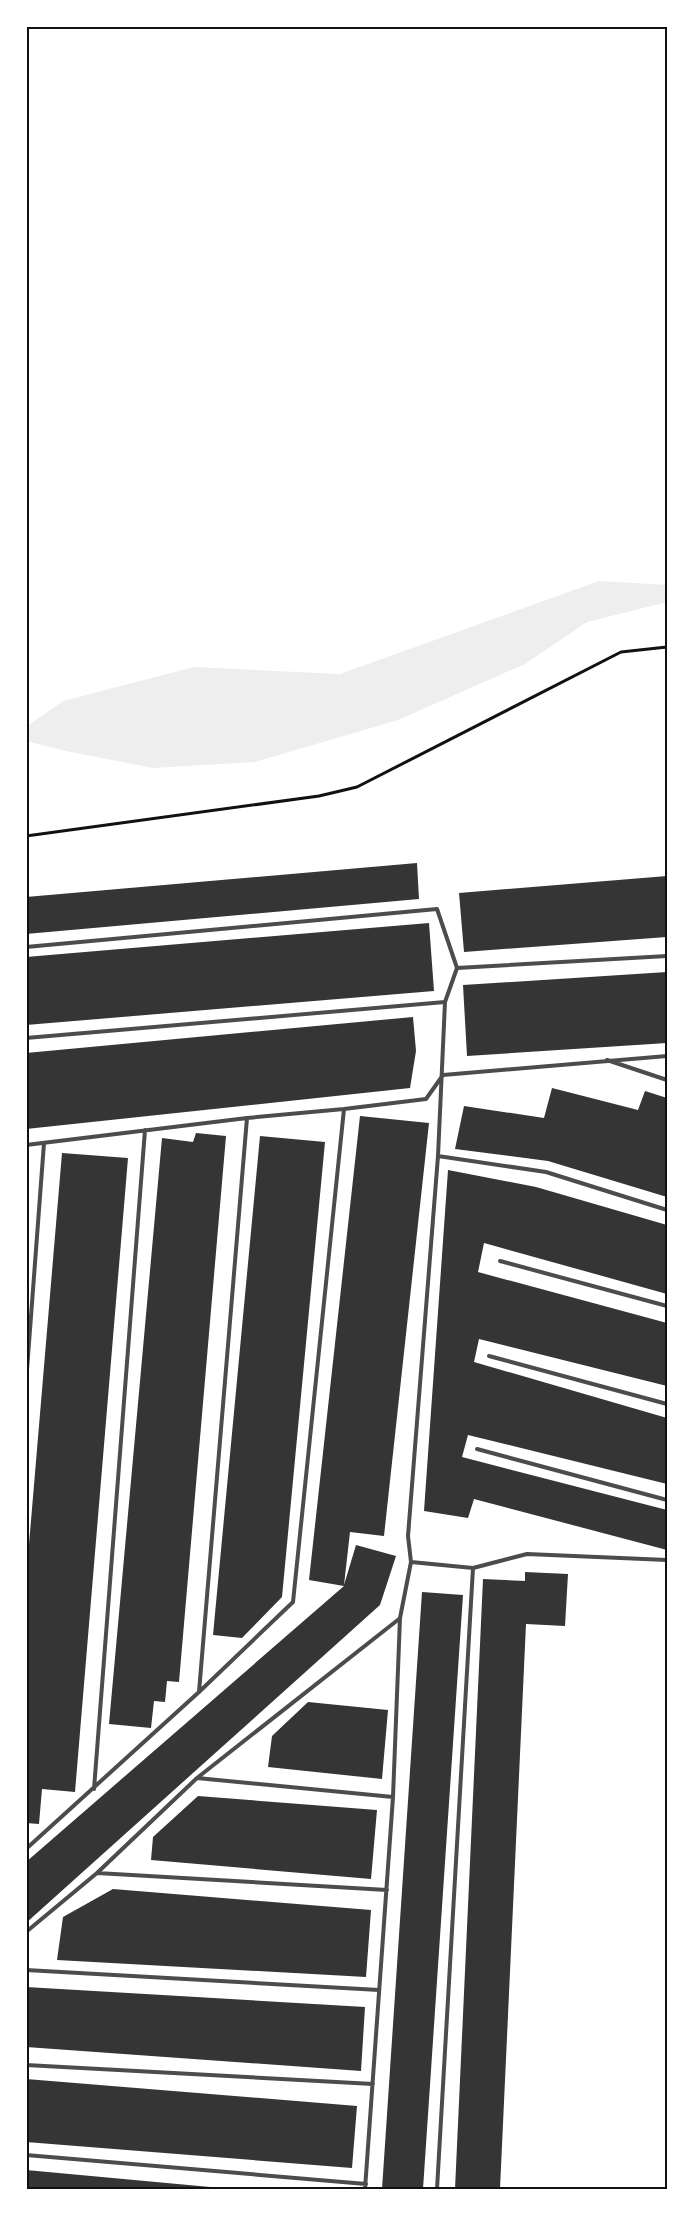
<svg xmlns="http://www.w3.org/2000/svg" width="693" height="2215" font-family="Barlow,sans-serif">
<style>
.green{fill:#eee}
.building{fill:#353535}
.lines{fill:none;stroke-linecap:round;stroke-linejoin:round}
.path{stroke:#111;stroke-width:3}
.service{stroke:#4c4c4c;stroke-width:4}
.neatline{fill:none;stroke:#111;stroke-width:2}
</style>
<rect width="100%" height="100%" fill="#fff"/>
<path class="green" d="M599,581L667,585V602L587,622L525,664L398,720L255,762L153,768L66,751L26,741V727L63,701L194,667L340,674Z"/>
<path class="building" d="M417,863L419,899L26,934V897Z
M667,876V937L464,952L459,893Z
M429,923L434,991L26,1025V957Z
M667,972V1043L467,1056L463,985Z
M413,1017L416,1051L410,1088L26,1129V1053Z
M552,1088L638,1110L645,1091L667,1098V1197L548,1161L455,1149L464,1106L544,1118Z
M360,1116L429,1123L384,1536L350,1532L344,1585L356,1545L396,1556L380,1605L26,1923V1862L344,1586L309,1580Z
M196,1133L226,1136L179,1682L167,1681L165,1702L154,1701L151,1728L109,1724L162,1138L193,1142Z
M260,1136L325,1142L282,1597L242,1638L213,1635Z
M62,1153L128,1158L75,1792L42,1789L39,1824L26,1823V1580Z
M448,1170L536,1187L667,1225V1294L484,1243L478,1272L667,1323V1386L479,1339L474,1362L667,1418V1484L468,1435L462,1457L667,1510V1550L474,1499L468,1518L424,1511Z
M525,1572L568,1574L565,1626L526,1624L500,2189H455L483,1579L525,1581Z
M422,1592L463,1595L423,2189H382Z
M308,1702L388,1710L382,1779L268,1767L272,1736Z
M198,1796L377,1810L371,1879L151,1860L153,1837Z
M113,1889L371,1910L366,1977L57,1960L63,1917Z
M26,1987L365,2007L361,2071L26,2047Z
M26,2079L357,2106L352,2168L26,2142Z
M26,2170L210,2187V2189H26Z"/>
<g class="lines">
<path class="path" d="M26,836L319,796L357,787L621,652L667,647"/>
<path class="service" d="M26,947L437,909L457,968L445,1002L438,1156L408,1536L411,1562
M457,968L667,956
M26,1038L445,1002
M607,1060L667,1080
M26,1145L247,1118L344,1109L426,1099L443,1075L667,1056
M438,1156L546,1172L667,1210
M500,1261L667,1306
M489,1356L667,1404
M26,1383L44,1143
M477,1449L667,1500
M199,1692L247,1118
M197,1778L393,1797
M94,1789L145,1130
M26,1849L199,1692L293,1602L344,1109
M97,1873L387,1890
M26,1932L97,1873L197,1778L399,1619
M26,1970L379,1990
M26,2065L373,2084
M26,2155L366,2184
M365,2189L393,1797L400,1618L411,1562L473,1568L527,1554L667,1560
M437,2189L473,1568"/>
</g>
<rect width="693" height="2215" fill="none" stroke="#ffffff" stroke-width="55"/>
<rect x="28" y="28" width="638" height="2160" class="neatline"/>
</svg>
